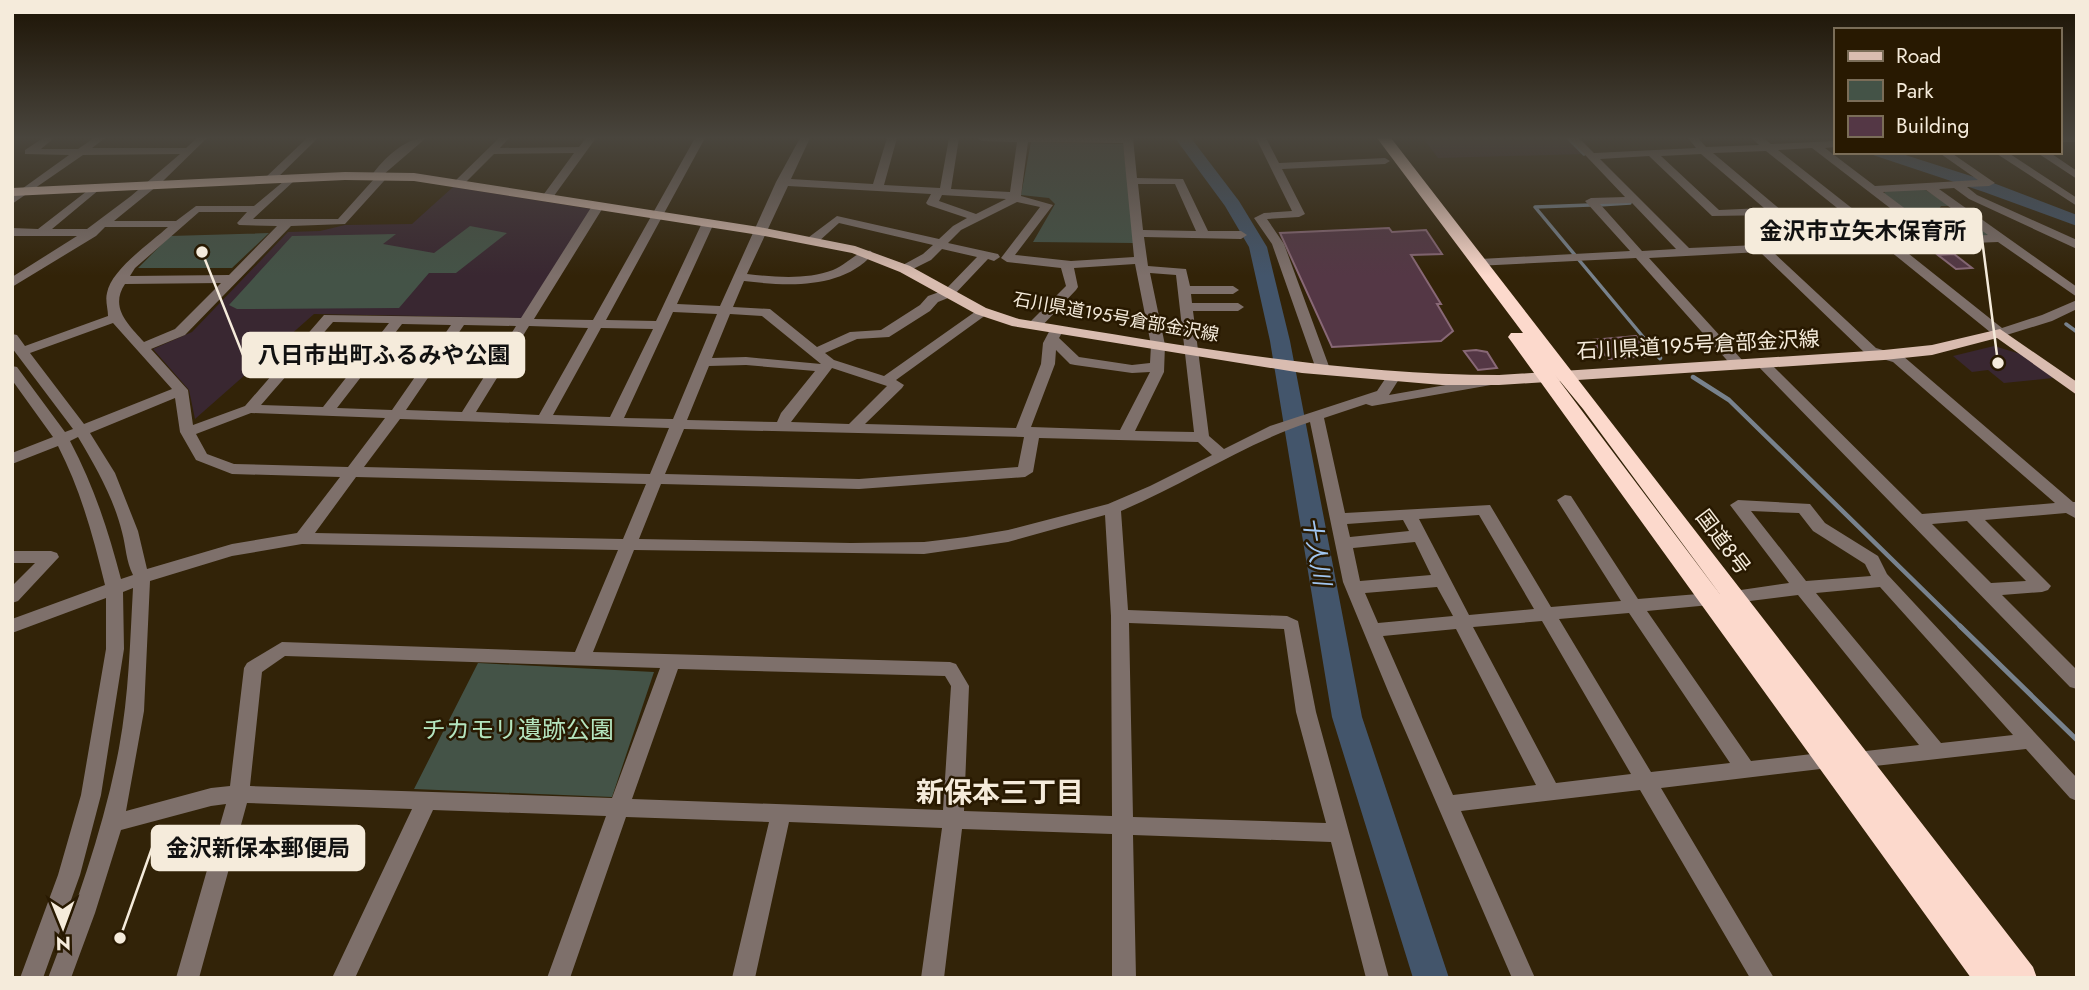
<svg xmlns="http://www.w3.org/2000/svg" width="2089" height="990" font-family="Jost,'Noto Sans JP',sans-serif">
<style>
.industrial{fill:#3b2728}
.education{fill:#392731}
.green{fill:#445347}
.lines{fill:none;stroke-linecap:round;stroke-linejoin:round}
.stream-far2{stroke:#78828d;stroke-width:3.5}
.stream-far1{stroke:#78828d;stroke-width:4.5}
.stream{stroke:#78828d;stroke-width:5}
.river{fill:#43556b;fill-rule:evenodd}
.building{fill:#543745;stroke:#886876;stroke-width:2}
.minor{fill:#7e706b;fill-rule:evenodd}
.major{fill:#d9bcb0;fill-rule:evenodd}
.highway{fill:#fcd9cc;fill-rule:evenodd}
.labels{text-anchor:middle;dominant-baseline:central;stroke-width:5;stroke-linejoin:round;paint-order:stroke}
.far-street-label{font-size:18px;fill:#f5ebdb;stroke:#281901}
.street-label{font-size:21px;fill:#f5ebdb;stroke:#281901}
.water-label{font-size:23px;font-style:italic;fill:#a1c6f1;stroke:#281901}
.near-park-label{font-size:24px;fill:#b4e5bf;stroke:#281901}
.near-neighbourhood-label{font-size:28px;font-weight:bold;fill:#f5ebdb;stroke:#281901}
.leader{fill:none;stroke:#f5ebdb;stroke-width:2.5}
.callout-dot{fill:#f5ebdb;stroke:#281901;stroke-width:2.5}
.callout{fill:#f5ebdb;stroke:#f5ebdb;stroke-width:2.5}
.callout-label{font-size:23px;text-anchor:middle;font-weight:bold;fill:#111}
</style>
<rect width="100%" height="100%" fill="#322308"/>
<path class="industrial" d="M1423,138H1567L1583,154L1438,158Z"/>
<path class="education" d="M453,187L591,209L522,318L314,314L195,419L189,390L153,349L192,332L288,232L320,231L345,225L412,224Z
M1994,346L2024,355L2053,378L2004,383L1988,370L1972,372L1953,356Z"/>
<path class="green" d="M1031,142L1123,144L1135,243L1033,242L1055,204L1049,198L1021,195Z
M1924,189L1951,206H1941L1938,211L1952,215L1959,212L1990,234V237L1948,239L1941,237L1884,194L1885,191Z
M470,226L507,233L456,273H429L399,308L237,309L229,305L292,236L396,234L383,244L434,253Z
M269,233L232,268H138L170,236Z
M478,663L654,672L612,797L414,789Z"/>
<g class="lines">
<path class="stream-far2" d="M1568,138L1584,154
M1599,205L1630,203
M1575,255L1535,207L1590,205
M1579,260L1654,350
M2066,324L2077,332"/>
<path class="stream-far1" d="M1652,349L1660,358
M1693,377L1729,400L1962,628"/>
<path class="stream" d="M1960,626L2077,740"/>
<path class="river" d="M1175,138H1191L1239,201L1267,247L1290,341L1362,717L1449,978H1413L1332,717L1270,341L1249,247L1225,206Z
M1871,152H1896L1996,184L2077,215V226L1984,192L1873,155Z"/>
</g>
<path class="building" d="M1389,228L1392,232L1426,230L1442,254L1411,255L1441,304H1437L1453,331L1441,341L1332,347L1280,233Z
M1954,254L1972,268L1956,269L1938,255Z
M1636,336L1652,356L1609,359L1591,340Z
M1476,350L1487,352L1497,368L1478,370L1464,351Z"/>
<g class="lines">
<path class="minor" d="M43,138H54L41,149H78L94,138H105L92,148H186L197,138H207L162,182L114,221H176L196,206H254L290,176L295,179L294,181L253,219H338L374,179L372,175C383,159 406,137 426,138L383,175L385,179L384,181L345,224L291,226L185,335L151,349L188,390L193,425L245,406L324,315L521,318L592,206L598,203L604,206L534,319L593,320L695,138H705L606,320L656,321L702,223L708,220L714,223L677,304L720,306L776,182L800,138H810L791,179L873,184L887,138H897L884,185L940,188L949,138H959L951,189L1010,192L1017,142L982,141L977,138H1133L1137,178L1183,179L1208,231H1241L1247,235L1241,239L1144,237L1148,266L1186,269L1190,286H1233L1239,290L1233,294H1191L1192,303H1238L1244,307L1238,311H1193L1209,436L1224,449L1270,426L1377,391L1389,373L1394,372L1401,376L1389,395L1491,377L1496,378L1498,381L1496,384L1491,385L1372,406L1366,404L1324,418L1345,513L1490,505L1551,607L1621,601L1557,500L1565,495L1571,496L1638,599L1710,593L1716,594L1719,599L1716,604L1710,605L1647,611L1751,761L1829,752L1836,754L1839,760L1836,766L1829,768L1661,788L1774,978H1750L1640,790L1461,811L1535,978H1512L1388,691L1343,582L1310,422C1244,444 1185,484 1121,511L1128,610L1287,616L1298,621L1316,712L1389,978H1366L1331,842L1133,835L1136,978H1112V834L962,829L944,978H921L942,828L789,822L755,978H732L769,822L626,817L570,978H547L606,816L433,810L355,978H332L412,809L247,803L199,978H176L226,804L211,806L121,830L95,913L71,978H48C77,903 104,827 119,748C129,695 130,641 133,588L123,592L124,649L101,795L80,875L43,978H20L58,875L81,795L106,649V598L12,633V619L105,585C93,536 81,491 58,446L12,464V453L53,437L12,380V366L17,367L65,432L73,429L12,348V334L17,335L25,346L108,316C108,309 105,300 107,293C111,270 149,244 168,227H105L96,236L12,287V277L77,236H12V228L38,229L96,184L100,185V189L52,229H87L131,196L180,154L83,155L12,204V196L69,155L25,154V150ZM1028,142L1123,143L1134,257L1071,261L1015,255L1053,205L1021,196ZM1138,184H1175L1196,231L1143,230ZM788,186L931,194L926,203L928,205L967,218L953,226L939,239L837,216L809,237V243H817L839,223L933,245L923,254L901,266V272L905,273L931,260L942,249L977,257L945,290L928,296L920,305L881,330L850,332L817,347L770,309L733,307L744,281C787,286 841,290 873,254L871,251C859,249 846,265 833,270C806,280 775,277 747,274ZM942,195L1006,199L976,214L939,201ZM1017,202L1040,207L1001,258L1007,262L1061,268L1066,286L1030,322V328H1040L1076,290L1078,287L1074,268L1135,264L1151,345L1150,363L1132,365L1079,357L1059,338L1063,331L1056,327L1051,328L1043,343L1041,364L1016,428L865,424L902,388L904,385L896,380L990,312L984,308L979,309L884,376L834,360L825,353L857,339L889,337L930,311L938,302L953,296L988,259L994,261L1000,257L998,254L948,243L961,230ZM199,212H247L237,223L239,225L277,226L229,275L130,276L135,268ZM1150,273L1176,275L1194,432L1135,431L1164,372L1165,345ZM221,283L175,329L144,342C129,325 109,308 125,284ZM673,312L717,314L673,419L624,418ZM730,314L762,316L821,364L746,357L712,358ZM333,322L389,323L323,407L261,405ZM113,323L172,389L84,424L30,353ZM402,324L451,325L392,410L337,408ZM464,325L516,326L462,412L406,410ZM529,326L588,328L539,415L476,412ZM601,328L653,329L610,417L553,415ZM1056,350L1070,364L1075,365L1132,373L1150,372L1120,430L1031,427L1055,364ZM746,365L815,371L781,413L777,422L687,420L709,366ZM832,368L887,386L849,424L791,422ZM175,398L180,432L196,460L232,474L340,477L297,533L232,544L147,569L138,531L115,473L90,433ZM251,413L385,418L348,467L234,464L207,454L196,434ZM400,419L669,428L650,474L364,467ZM684,429L1024,437L1018,467L859,479L665,474ZM78,437C96,467 114,499 122,532C126,547 126,561 133,575L121,579C108,530 94,486 70,441ZM1039,438L1198,442L1212,455L1150,486L1108,504L1008,530L966,537L924,542L851,543L639,539L661,484L859,489L1025,477L1033,472ZM356,477L646,484L623,539L315,533ZM1105,515L1111,616L1112,816L964,811L969,686L956,664L950,662L593,652L634,550L924,554L1008,542ZM1479,515L1534,609L1469,615L1419,519ZM1403,520L1409,531L1350,537L1347,524ZM1415,542L1431,575L1360,581L1353,548ZM302,544L618,550L575,652L282,642L247,663L244,668L230,786L211,788L126,811L144,711L150,581L232,556ZM1437,587L1453,616L1378,623L1365,593ZM1629,613L1730,763L1651,772L1559,619ZM1542,621L1631,774L1556,783L1473,627ZM1129,623L1284,629L1296,712L1326,823L1133,817ZM1456,629L1536,785L1453,795L1383,636ZM285,656L660,668L612,798L250,786L262,672ZM678,669L945,676L951,686L943,810L632,799Z
M307,138H318L274,181H266V177Z
M499,138H509L500,148L579,147L586,138H596L551,200L541,198L574,153L494,154L462,186H454V182Z
M1256,138H1266L1279,163L1385,158L1390,161L1385,164L1282,169L1305,214L1299,217L1267,219L1284,244L1330,369L1328,372L1323,373L1316,369L1272,244L1254,218L1264,213L1292,211Z
M1569,138H1579L1594,153L1696,148L1688,138H1698L1706,147L1759,145L1752,138H1763L1771,144L1835,141V147L1825,148L1875,186L1978,180L1938,152H1950L1995,183L1989,186L1967,187L1977,195L2077,240V249L1969,199L1954,188L1939,189L2077,287V297L1998,242L1899,246L2002,328L2042,315L2077,300V309L2052,321L2000,337L1995,336L1885,247L1773,252L1876,348L1903,356L2073,502H2077V519L2066,513L1985,520L2051,586L2048,590L2042,592L2002,595L2077,670V689L2070,687L1755,363L1757,360H1767L1922,514L2055,503L1893,362L1866,354L1760,252L1649,258L1743,361L1745,364L1738,368L1733,367L1636,258L1476,266V260L1480,259L1630,251L1585,201L1591,198L1625,197ZM1812,148L1929,238L1891,239L1778,150ZM1766,151L1877,240L1819,242L1713,153ZM1701,154L1764,208L1719,210L1661,156ZM1649,156L1712,216L1772,215L1805,243L1689,248L1600,159ZM1926,190L1988,235L1943,237L1883,192ZM1632,203L1676,249L1642,251L1600,204ZM1967,521L2026,581L1991,583L1932,524Z
M2059,138H2077V142H2059Z
M1994,152H2007L2077,198V206Z
M2036,152H2049L2077,171V179Z
M1738,500L1810,504L1825,523L1878,556L1887,574L2077,778V801L2070,798L2026,749L1857,768L1850,766L1847,760L1850,754L1857,752L1919,745L1798,595L1734,603L1728,601L1725,597L1728,593L1734,591L1789,583L1730,505ZM1751,511L1799,513L1813,531L1865,564L1871,576L1806,581ZM1880,587L2013,735L1941,743L1816,593Z
M12,551H51L57,553L59,557L18,601L12,603V586L35,563H12Z"/>
<path class="major" d="M345,172L414,173L759,227L855,246L910,266L986,308L1019,319C1178,344 1338,375 1499,375L1884,350L1932,345L2000,329L2077,382V395L1997,338L1932,355L1884,360L1499,385H1442L1302,373L1012,326L976,314L900,272L852,253L759,235L414,181L345,180L12,196V188Z"/>
<path class="highway" d="M1377,138H1391L2033,967L2037,978H1971L1511,341L1508,337L1511,333H1523ZM1555,375L1583,409L1722,597Z"/>
</g>
<linearGradient id="sky" x2="0" y2="1"><stop stop-color="#1c1304"/><stop offset="0.5" stop-color="#49453d"/><stop offset="1" stop-color="#49453d" stop-opacity="0"/></linearGradient>
<rect width="2089" height="276" fill="url(#sky)"/>
<g class="labels">
<g class="far-street-label">
<text transform="translate(1116 317) rotate(10)">石川県道195号倉部金沢線</text>
</g>
<g class="street-label">
<text transform="translate(1698 345) rotate(-3)">石川県道195号倉部金沢線</text>
<text transform="translate(1723 542) rotate(53)">国道8号</text>
</g>
<g class="water-label">
<text transform="translate(1317 551) rotate(80)">十人川</text>
</g>
<g class="near-park-label">
<text x="518" y="729">チカモリ遺跡公園</text>
</g>
<g class="near-neighbourhood-label">
<text x="1000" y="792">新保本三丁目</text>
</g>
</g>
<path class="leader" d="M1998 363L1981 231M202 252L243 355M120 938L152 848"/>
<g class="callout-dot">
<circle cx="1998" cy="363" r="7"/>
<circle cx="202" cy="252" r="7"/>
<circle cx="120" cy="938" r="7"/>
</g>
<g class="callout">
<rect x="1746" y="209" width="235" height="44" rx="7"/>
<rect x="243" y="333" width="281" height="44" rx="7"/>
<rect x="152" y="826" width="212" height="44" rx="7"/>
</g>
<g class="callout-label">
<text x="1863" y="239">金沢市立矢木保育所</text>
<text x="384" y="363">八日市出町ふるみや公園</text>
<text x="258" y="856">金沢新保本郵便局</text>
</g>
<rect width="2089" height="990" fill="none" stroke="#f5ebdb" stroke-width="28"/>
<rect x="1834" y="28" width="228" height="126" fill="#281901" stroke="#7a6d58" stroke-width="2"/>
<rect x="1848" y="51" width="35" height="10" fill="#d9bcb0" stroke="#7a6d58" stroke-width="2"/>
<text x="1896" y="63" font-size="21" fill="#f5ebdb">Road</text>
<rect x="1848" y="80" width="35" height="21" fill="#445347" stroke="#7a6d58" stroke-width="2"/>
<text x="1896" y="98" font-size="21" fill="#f5ebdb">Park</text>
<rect x="1848" y="116" width="35" height="21" fill="#543745" stroke="#7a6d58" stroke-width="2"/>
<text x="1896" y="133" font-size="21" fill="#f5ebdb">Building</text>
<g transform="translate(63 927) rotate(179)" stroke="#281901" stroke-width="5" paint-order="stroke">
<path d="M0-5L12 26L0 18L-12 26Z" fill="#f5ebdb"/>
<text y="-10" font-size="19" font-weight="bold" text-anchor="middle" fill="#f5ebdb">N</text>
</g>
</svg>
